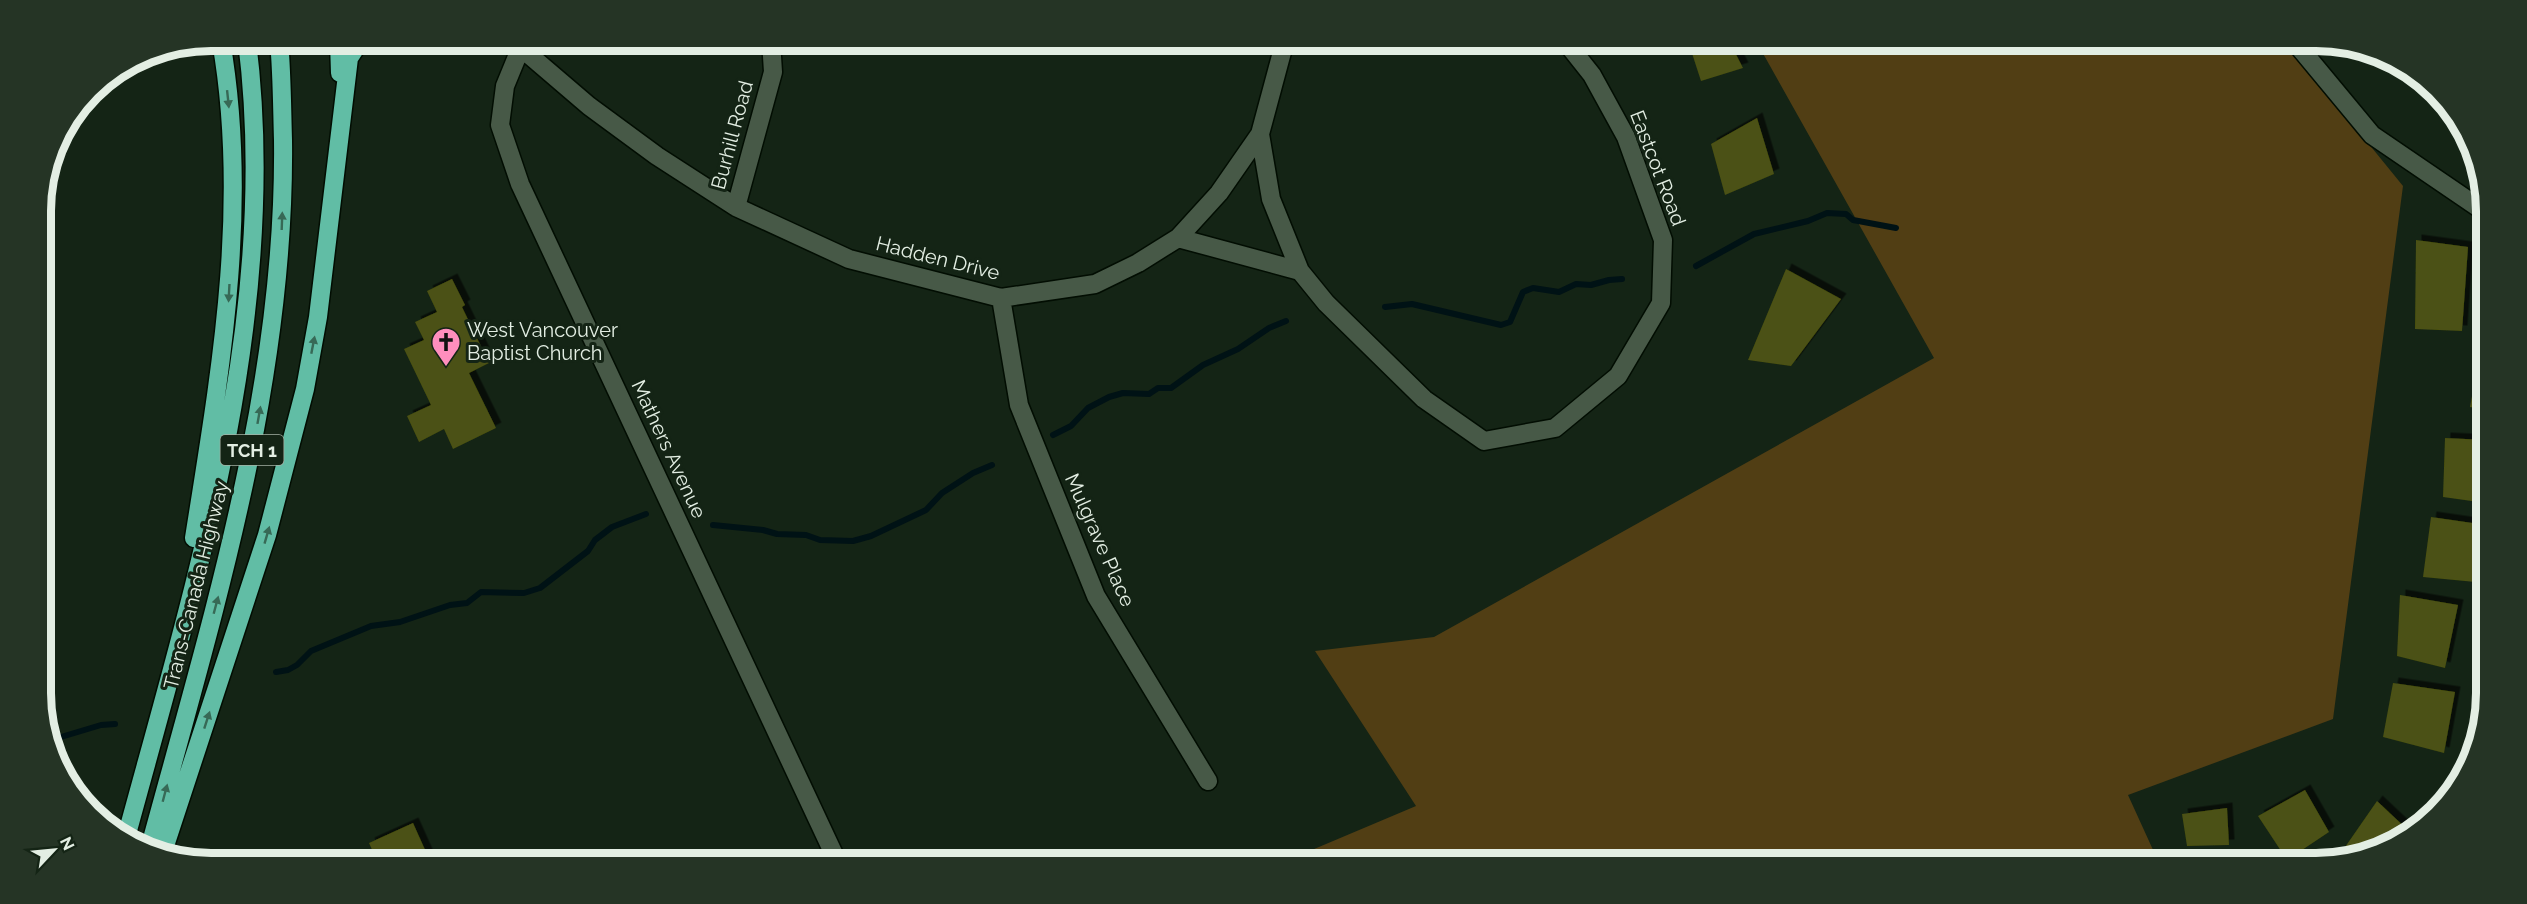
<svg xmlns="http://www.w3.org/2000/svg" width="2527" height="904" font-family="Raleway,sans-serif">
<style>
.green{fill:#513e14}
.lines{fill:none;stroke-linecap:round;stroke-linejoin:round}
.stream{stroke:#001215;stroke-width:6}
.building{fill:#4b5112;filter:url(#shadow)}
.minor-casing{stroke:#020d02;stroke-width:21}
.highway-casing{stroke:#020d02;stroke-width:21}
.minor{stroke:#475947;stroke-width:18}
.highway{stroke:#61bda5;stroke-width:18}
.oneway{fill:#376956}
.labels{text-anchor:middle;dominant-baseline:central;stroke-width:6;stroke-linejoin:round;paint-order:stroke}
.shield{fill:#142415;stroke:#a5b1a5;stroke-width:1.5}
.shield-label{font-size:18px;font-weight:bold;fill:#e3eee3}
.street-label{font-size:20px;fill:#e3eee3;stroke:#142415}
.poi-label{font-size:20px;fill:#e3eee3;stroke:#142415;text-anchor:start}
.rim{fill:none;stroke:#e3eee3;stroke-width:8}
</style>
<defs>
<filter id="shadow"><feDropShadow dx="5.5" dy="-5.5" stdDeviation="0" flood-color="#0009"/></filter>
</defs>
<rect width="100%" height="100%" fill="#142415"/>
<path class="green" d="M1756,41H2285L2403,186L2333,719L2128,795L2159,863H1281L1416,806L1315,651L1434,637L1934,358Z"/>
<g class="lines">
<path class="stream" d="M1696,266L1754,234L1808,221L1827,213L1846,214L1853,220L1896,228
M1385,307L1412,304L1501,325L1510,322L1523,292L1533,288L1559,292L1576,284L1591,285L1609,280L1622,279
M1053,435L1071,426L1088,408L1109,397L1123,393L1149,394L1158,388H1171L1203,365L1238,349L1269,328L1286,321
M713,525L763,530L777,534L806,535L820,540L853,541L871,536L926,510L942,493L973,473L992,465
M276,672L288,670L297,665L311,651L371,626L400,622L450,605L467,603L481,592L524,593L540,588L588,551L595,540L612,527L646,514
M51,740L101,725L115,724"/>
</g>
<path class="building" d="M1688,41H1729L1743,68L1701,81Z
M1757,118L1774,174L1725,195L1711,144Z
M2416,240L2468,247L2462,331L2415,329Z
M1786,269L1841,299L1791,366L1748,360Z
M452,279L465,305L462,307L489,363L469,373L496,428L453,449L444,429L419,442L407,416L431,405L404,349L424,340L415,322L437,312L427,291Z
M2480,353H2485L2486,410L2470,407Z
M2445,438L2486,440V503L2443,497Z
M2431,517L2486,525V583L2423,577Z
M2400,595L2458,605L2445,668L2397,656Z
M2393,683L2455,692L2444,753L2383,737Z
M2305,790L2329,832L2287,860L2258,816Z
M2377,801L2410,832L2350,854L2343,850Z
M2227,808L2229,845L2187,846L2182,814Z
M413,823L430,861L424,863H378L369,843Z"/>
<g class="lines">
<g class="minor-casing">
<path id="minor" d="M513,41L589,106L657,156L736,207L849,259L1001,298L1095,284L1138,263L1178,238L1219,193L1260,134L1285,41
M2294,41L2372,135L2485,212
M521,47L505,86L500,125L520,184L838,863
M1260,134L1271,199L1300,271L1326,303L1424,399L1484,441L1555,428L1618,376L1661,303L1663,240L1626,137L1592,75L1565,41
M736,207L773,72L771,41
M1178,238L1300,271
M1001,298L1019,405L1096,596L1208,781"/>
</g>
<g class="highway-casing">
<path id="highway" d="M339,41L340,73
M194,538C220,374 250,207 221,41
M127,834C197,576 281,311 247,41
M149,850C212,617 286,384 283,140C282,107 282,73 279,41
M162,855L267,535L305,389L318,317L349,58L360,41"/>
</g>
<use href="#minor" class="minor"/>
<use href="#highway" class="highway"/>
</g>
<defs><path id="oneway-solid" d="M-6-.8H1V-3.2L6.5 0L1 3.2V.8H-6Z" transform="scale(1.5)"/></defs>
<g class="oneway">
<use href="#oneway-solid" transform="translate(228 99) rotate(84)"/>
<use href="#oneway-solid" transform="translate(282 221) rotate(-88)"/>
<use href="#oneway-solid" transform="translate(229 293) rotate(93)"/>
<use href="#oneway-solid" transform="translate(313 345) rotate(-79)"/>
<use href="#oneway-solid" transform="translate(259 415) rotate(-80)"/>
<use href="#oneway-solid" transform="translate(267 535) rotate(-74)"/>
<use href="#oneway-solid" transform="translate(216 605) rotate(-75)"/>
<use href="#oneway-solid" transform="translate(207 720) rotate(-72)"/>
<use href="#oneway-solid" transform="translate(165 793) rotate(-75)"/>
</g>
<defs>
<g id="church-pin" transform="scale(1.5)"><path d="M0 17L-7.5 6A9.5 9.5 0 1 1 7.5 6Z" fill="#fe8ebd" stroke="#142415"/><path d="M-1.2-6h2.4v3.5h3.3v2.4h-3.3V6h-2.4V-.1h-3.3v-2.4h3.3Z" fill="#111"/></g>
</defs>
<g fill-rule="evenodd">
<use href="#church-pin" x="446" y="342"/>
</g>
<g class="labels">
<rect class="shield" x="220.5" y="435" width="63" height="30" rx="4.5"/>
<g class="shield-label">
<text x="252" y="450">TCH 1</text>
</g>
<g class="street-label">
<text transform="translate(732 135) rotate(-75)">Burhill Road</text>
<text transform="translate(1658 168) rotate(69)">Eastcot Road</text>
<text transform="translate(938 258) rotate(14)">Hadden Drive</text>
<text transform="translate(669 449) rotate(65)">Mathers Avenue</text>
<text transform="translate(1100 540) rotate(66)">Mulgrave Place</text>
<text transform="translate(196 585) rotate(-76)">Trans-Canada Highway</text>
</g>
<g class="poi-label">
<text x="467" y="330">West Vancouver<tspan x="467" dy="23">Baptist Church</tspan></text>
</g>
</g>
<path d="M0 0H2527V904H0ZM211 51H2316A160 160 0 0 1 2476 211V693A160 160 0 0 1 2316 853H211A160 160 0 0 1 51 693V211A160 160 0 0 1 211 51Z" fill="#253425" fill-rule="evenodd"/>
<path class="rim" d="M211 51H2316A160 160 0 0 1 2476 211V693A160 160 0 0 1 2316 853H211A160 160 0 0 1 51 693V211A160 160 0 0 1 211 51Z"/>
<g transform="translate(54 850) rotate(64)" stroke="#142415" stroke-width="4.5" paint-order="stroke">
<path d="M0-4.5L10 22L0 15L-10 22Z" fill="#e3eee3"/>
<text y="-9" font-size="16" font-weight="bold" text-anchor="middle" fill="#e3eee3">N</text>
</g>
</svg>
